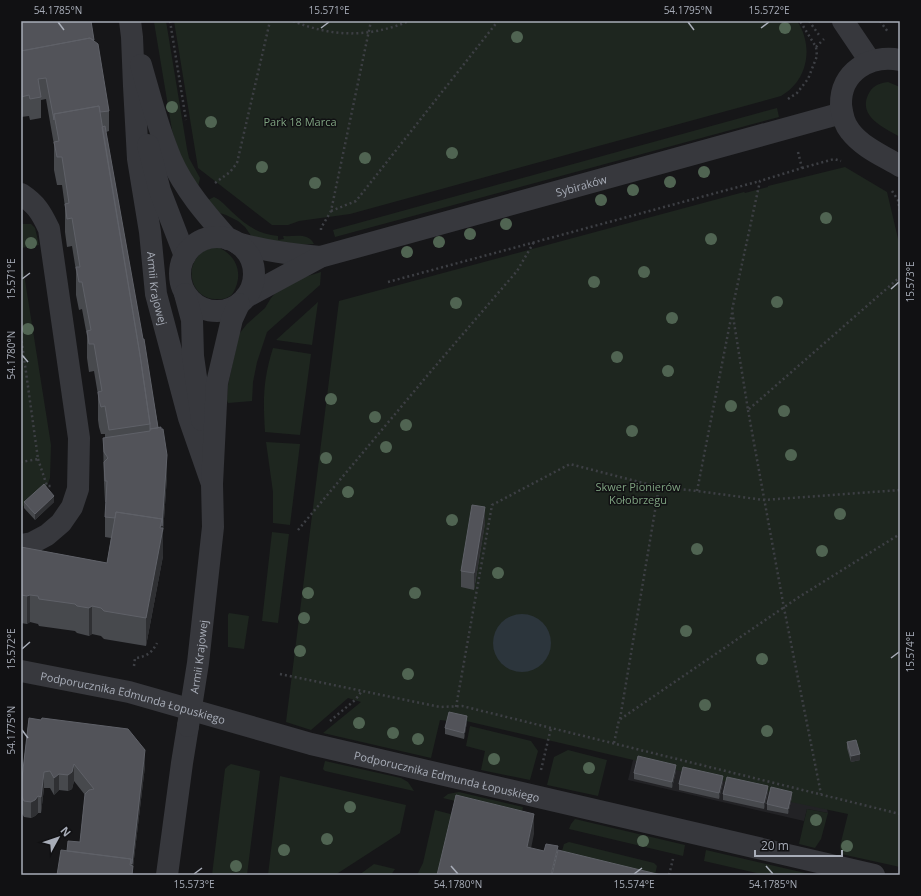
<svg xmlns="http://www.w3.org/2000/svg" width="921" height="896" font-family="'Open Sans',sans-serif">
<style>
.built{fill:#222225}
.green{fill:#1e261f}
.water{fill:#2c353c}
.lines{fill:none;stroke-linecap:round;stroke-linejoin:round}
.path{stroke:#3d3f44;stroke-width:2.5;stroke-dasharray:2 3;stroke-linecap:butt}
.minor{stroke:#37383d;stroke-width:22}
.tertiary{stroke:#37383d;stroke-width:22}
.tree{fill:#506452}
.wall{fill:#47494d}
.shaded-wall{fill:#2f3033}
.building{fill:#525359;stroke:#5f6168}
.ticks{fill:none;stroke:#a8adb8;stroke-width:1.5}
.labels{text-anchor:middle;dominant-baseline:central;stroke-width:3;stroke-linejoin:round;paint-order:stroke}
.park-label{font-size:11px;fill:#7fa381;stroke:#111113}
.street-label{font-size:11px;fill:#a8adb8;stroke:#111113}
.neatline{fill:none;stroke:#a8adb8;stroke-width:1.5}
.ticks-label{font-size:10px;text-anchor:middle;fill:#a8adb8}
</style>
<rect width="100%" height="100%" fill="#161618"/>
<path class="built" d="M635,752L824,797L828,813L807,809L804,821L628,780Z"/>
<path class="green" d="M166,21L187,149L189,158L200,178L198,187C187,170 177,150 172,130L154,22Z
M174,21H797C814,46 808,81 781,96L350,214L299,221L288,225H272L198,168Z
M888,82L900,87V137C885,128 858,117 868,95C872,86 879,83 888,82Z
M777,108L779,117L335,237L333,230Z
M845,167L887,192L900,247V867L841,854L840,846L848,814L791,802L792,797L449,717L448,721L440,720L431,758L323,733L361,702L348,698L311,730L286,722L339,301L744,192L745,193L768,187V186Z
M214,197C221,200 226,206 231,211C246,225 257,234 278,236V240L284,239L283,236C294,237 308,232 314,244L292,245L252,237L245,227L238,221L226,215L220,213L208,200Z
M21,224H31L35,228L39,245L21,248Z
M218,247C237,256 244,274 233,293C230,297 225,299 220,299C185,302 180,250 218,247Z
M21,255L51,445L50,478L47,486L21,508Z
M321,272L320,285L267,332L257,362L253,382L252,401L228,403L227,400L228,385L239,334L247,324L265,308L271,298L278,290L295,280Z
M318,302L312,345L276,340Z
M273,348L311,354L300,435L265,432C263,399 263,380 273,348Z
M266,442L300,444L290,525L273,523V492Z
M272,532L289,534L278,623L262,621Z
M229,613L249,616L244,649L228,647V615Z
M470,726L531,741L538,751L530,780L481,770L485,751L466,746Z
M568,750L607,760L598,796L547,785L554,757Z
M325,761L401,778L408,782L414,791L325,771L323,769Z
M231,764L260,771L247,875H212L225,769L228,766Z
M280,776L406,805L400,833L335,875H268Z
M459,792L523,807L521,817L443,798L448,794Z
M807,809L828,813L821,839L815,848L799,844Z
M435,810L454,815L440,875H417L423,863Z
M575,819L685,845L683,856L569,829L571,824Z
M569,842L654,863L657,866L655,875H596L558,866L564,844Z
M706,850L814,875H765L704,861Z
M374,864L395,869L391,875H359Z"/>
<path class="water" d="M493 643a29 29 0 1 1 58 0a29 29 0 1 1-58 0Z"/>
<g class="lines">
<path class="path" d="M170,21L186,120
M293,21C332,37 369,38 409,21
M809,21L819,35
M880,21L888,32
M816,47L824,39
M788,99L797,93L808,79L817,56L816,47L800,21
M798,152L802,168L760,181L732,310L748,410L900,277
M802,168L834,159L841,161
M215,183L230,172L237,163L270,21
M892,191L898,200L900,211
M331,211L356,201L498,21
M321,230V228L331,211L371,21
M388,282L760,181
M21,336L38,459L21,462
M748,410L784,608L821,794
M38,459L47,486H52
M697,491L732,313
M298,530L432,370L517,271L534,242
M134,666L135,658C146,657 152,653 157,643
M280,674L440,707L462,706L900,814
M456,707L492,505L570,464L659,487L697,491L764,500L900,490
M620,719L659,487
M330,721L355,700L362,691
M614,743L619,720L799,597L900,534
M541,770L551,728
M669,875L673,859"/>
<g class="minor">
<path d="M21,194C36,204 41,212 49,229L79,438L78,489L72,507L61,523L47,535L32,543L21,545"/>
<path d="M237,243C265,251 291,254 320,257"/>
<path id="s1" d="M246,297L320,257L842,113"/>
<path d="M167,875L182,763L188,726"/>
</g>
<g class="tertiary">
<path id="s2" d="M130,21L132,37L134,86L138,159L150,232L156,294L189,418L212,484"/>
<path d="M843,21L870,61"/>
<path d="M900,60C870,54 840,72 841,105C842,114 844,124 850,131C862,147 883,156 900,166"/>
<path d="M141,65C150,96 158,129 171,159C184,189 207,215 228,239"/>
<path d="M148,145L160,191L185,256"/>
<circle cx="217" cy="274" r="37"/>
<path d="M185,294L192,320L193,356L202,420"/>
<path id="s3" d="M21,671L129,692L311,744L874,875"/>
<path id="s4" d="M188,726L198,663L213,527L212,484L217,383L232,319L239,304"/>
</g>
</g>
<g class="tree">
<circle cx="785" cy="28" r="6"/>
<circle cx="517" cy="37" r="6"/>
<circle cx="172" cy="107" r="6"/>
<circle cx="211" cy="122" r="6"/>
<circle cx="452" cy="153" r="6"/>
<circle cx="365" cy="158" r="6"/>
<circle cx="262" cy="167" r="6"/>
<circle cx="704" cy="172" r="6"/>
<circle cx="670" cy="182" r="6"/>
<circle cx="315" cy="183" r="6"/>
<circle cx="633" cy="190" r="6"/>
<circle cx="601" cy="200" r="6"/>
<circle cx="826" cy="218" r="6"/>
<circle cx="506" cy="224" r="6"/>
<circle cx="470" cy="234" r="6"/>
<circle cx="711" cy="239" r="6"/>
<circle cx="439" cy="242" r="6"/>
<circle cx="31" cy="243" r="6"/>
<circle cx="407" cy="252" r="6"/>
<circle cx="644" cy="272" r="6"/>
<circle cx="594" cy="282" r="6"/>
<circle cx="777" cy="302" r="6"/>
<circle cx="456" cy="303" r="6"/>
<circle cx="672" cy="318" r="6"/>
<circle cx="28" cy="329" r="6"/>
<circle cx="617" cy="357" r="6"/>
<circle cx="668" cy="371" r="6"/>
<circle cx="331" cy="399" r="6"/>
<circle cx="731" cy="406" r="6"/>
<circle cx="784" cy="411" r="6"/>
<circle cx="375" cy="417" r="6"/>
<circle cx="406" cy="425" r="6"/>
<circle cx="632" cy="431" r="6"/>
<circle cx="386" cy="447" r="6"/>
<circle cx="791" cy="455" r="6"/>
<circle cx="326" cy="458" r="6"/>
<circle cx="348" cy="492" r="6"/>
<circle cx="840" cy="514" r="6"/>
<circle cx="452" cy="520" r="6"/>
<circle cx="697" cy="549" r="6"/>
<circle cx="822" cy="551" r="6"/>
<circle cx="498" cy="573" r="6"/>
<circle cx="308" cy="593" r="6"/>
<circle cx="415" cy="593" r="6"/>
<circle cx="304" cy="618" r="6"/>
<circle cx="686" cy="631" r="6"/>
<circle cx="300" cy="651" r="6"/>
<circle cx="762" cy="659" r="6"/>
<circle cx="408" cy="674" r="6"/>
<circle cx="705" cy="705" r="6"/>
<circle cx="359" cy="723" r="6"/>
<circle cx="767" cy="731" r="6"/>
<circle cx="393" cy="733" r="6"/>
<circle cx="418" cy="739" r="6"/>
<circle cx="494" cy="759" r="6"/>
<circle cx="589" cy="768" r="6"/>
<circle cx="350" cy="807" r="6"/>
<circle cx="816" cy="820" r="6"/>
<circle cx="327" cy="839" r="6"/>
<circle cx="643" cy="841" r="6"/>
<circle cx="847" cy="846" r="6"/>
<circle cx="284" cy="850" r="6"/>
<circle cx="236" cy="866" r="6"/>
</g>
<path class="wall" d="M21,21H91L94,41L109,111V131L106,132L167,476L163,533V556L146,646L104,639L101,636L92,634L89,636L77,633L75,631L39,626L38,624L30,622L27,624L21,623V547L107,563L111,538L105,537V517L106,502H105L104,483L103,438H105V434H101L99,427L98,420V395L94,371L89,372L87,358V336L82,309L79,310L76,295V271L72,246L67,247L65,232V207L62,185H57L54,170V145L46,99L41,100V118L30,120L29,116L21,117Z
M24,502H54L35,520L24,508Z
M485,523L474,590L461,587V571Z
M29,718L145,766L133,867V875L67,851L80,842L85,795L74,781L72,789L68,791L59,790L54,795L50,788H44L41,813H38L35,816L31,818L24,817L21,812V787Z
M467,722L464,739L445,734V728Z
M847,742L860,760L851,762L847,748Z
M676,771L672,788L634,779V773Z
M723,782L719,799L679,790V784Z
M768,792L764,809L723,800V794Z
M792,797L788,814L767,810V804Z"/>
<path class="shaded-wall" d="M167,455V476L163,533V556L146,646V618L160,528Z
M54,496V502L35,520V514Z
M485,507V523L474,590V573Z
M30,595V622L27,624V596Z
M92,606V634L89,636V608Z
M467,716V722L464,739V733Z
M145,750V766L133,867V875H132V864Z
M860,754V760L851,762V756Z
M74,764V781L72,789L68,791V775Z
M676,765V771L672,788V782Z
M44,772V788L41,813V797Z
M59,774V790L54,795V778Z
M723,776V782L719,799V793Z
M768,786V792L764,809V803Z
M792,792V797L788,814V809Z
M38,796V813L35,816L31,818V802Z
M534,814V834L527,868V847Z
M558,846V867L556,875H551Z"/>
<path class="building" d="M21,21H91L94,40H93L90,38L21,51Z
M90,38L98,44L109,111L100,112L99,106L54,114V120L46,78L38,79L41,97L30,99L29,95L21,97V51Z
M99,106L140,355L150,424L109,430L105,406L101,407L99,400L98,392L102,391L94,344H89L87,331L91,330L82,282H79L76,267H80L72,218L67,219L65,204L69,203L62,157H57L54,142L59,141L54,114Z
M105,126L143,339H144L158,428L150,429V424L140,355L102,127Z
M161,427V429H163L167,455L162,526V519L116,512L115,518L105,517L107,481H105L104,462L108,458L104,452L103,438L150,431V429Z
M44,484L54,496L35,514L24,502Z
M472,505L485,507L474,573L461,571Z
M116,512L162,519L160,528H163L146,618L104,611L101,608L92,606L89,608L77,606L75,604L39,599L38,596L30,595L27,596L21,595V547L107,563Z
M449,712L467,716L464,733L445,728Z
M29,718L41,720L42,718L128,729L145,750L132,864L131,863V859L67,851L68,841L80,842L85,794L89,790L94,789L74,764L72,772L68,775L59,774L54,778L50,771L44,772L41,797L38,796L35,800L31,802L24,801L21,795V787Z
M856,740L860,754L851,756L847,742Z
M638,756L676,765L672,782L634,773Z
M683,767L723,776L719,793L679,784Z
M727,777L768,786L764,803L723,794Z
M771,787L792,792L788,809L767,804Z
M456,795L534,814L527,847L544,851L546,844L558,846L551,875H437Z
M61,850L131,859L130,865L133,866L132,875H57Z
M558,850L661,875H552Z"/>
<path class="ticks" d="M58,22L64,30M688,22L694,30M321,28L329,22M761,28L769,22M22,279L30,273M891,289L899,282M22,355L28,362M22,649L30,642M891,658L899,652M22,730L28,738M451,866L458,874M766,866L773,874M194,874L202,868M634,874L642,868"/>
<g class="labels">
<g class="park-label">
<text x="300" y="121">Park 18 Marca</text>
<text x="638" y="486">Skwer Pionierów<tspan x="638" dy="13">Kołobrzegu</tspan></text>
</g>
<g class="street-label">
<text stroke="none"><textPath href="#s1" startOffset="355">Sybiraków</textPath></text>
<text stroke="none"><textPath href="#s2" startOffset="269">Armii Krajowej</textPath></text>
<text stroke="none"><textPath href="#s4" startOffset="70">Armii Krajowej</textPath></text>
<text stroke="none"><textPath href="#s3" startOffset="115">Podporucznika Edmunda Łopuskiego</textPath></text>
<text stroke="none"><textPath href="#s3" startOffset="439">Podporucznika Edmunda Łopuskiego</textPath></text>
</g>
</g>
<rect width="921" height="896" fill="none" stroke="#111113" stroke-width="44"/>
<g transform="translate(58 838) rotate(50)" stroke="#111113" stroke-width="3" paint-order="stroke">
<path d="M0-3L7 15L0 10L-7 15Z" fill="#a8adb8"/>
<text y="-6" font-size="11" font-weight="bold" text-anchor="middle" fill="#a8adb8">N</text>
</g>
<path d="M755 850v6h87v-6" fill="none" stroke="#a8adb8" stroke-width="2"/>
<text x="761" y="850" font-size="12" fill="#a8adb8" stroke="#111113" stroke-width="3" paint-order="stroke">20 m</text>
<rect x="22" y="22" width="877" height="852" class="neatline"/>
<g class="ticks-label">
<text x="58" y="14">54.1785°N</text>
<text x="329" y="14">15.571°E</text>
<text x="688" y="14">54.1795°N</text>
<text x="769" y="14">15.572°E</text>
<text transform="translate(11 279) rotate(-90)" y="4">15.571°E</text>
<text transform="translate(910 282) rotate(-90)" y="4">15.573°E</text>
<text transform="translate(11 355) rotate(-90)" y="4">54.1780°N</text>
<text transform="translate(11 649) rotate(-90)" y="4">15.572°E</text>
<text transform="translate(910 652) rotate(-90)" y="4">15.574°E</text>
<text transform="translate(11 730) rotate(-90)" y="4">54.1775°N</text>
<text x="194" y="888">15.573°E</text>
<text x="458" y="888">54.1780°N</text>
<text x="634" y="888">15.574°E</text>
<text x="773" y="888">54.1785°N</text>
</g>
</svg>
